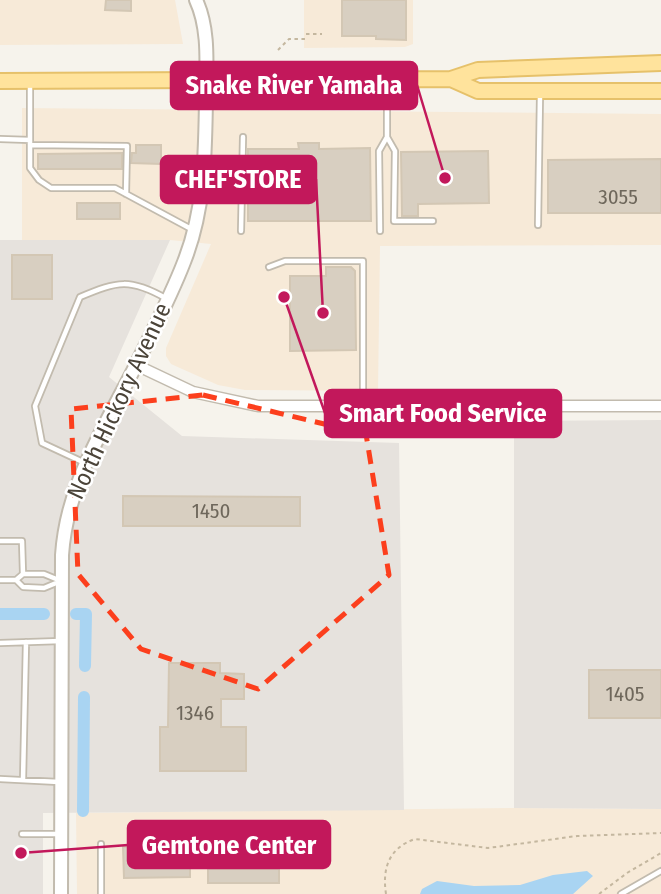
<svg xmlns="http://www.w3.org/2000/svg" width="661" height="894" font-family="'Fira Sans Condensed',sans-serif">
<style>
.commercial{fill:#f7ead8}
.industrial{fill:#e6e2dd}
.water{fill:#a9d4f2}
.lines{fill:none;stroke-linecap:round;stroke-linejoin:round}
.canal{stroke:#a9d4f2;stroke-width:12}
.building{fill:#d8cfc1;stroke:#d3c7b4;stroke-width:2}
.service-casing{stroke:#c2bbae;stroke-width:8}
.minor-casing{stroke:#c2bbae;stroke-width:13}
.tertiary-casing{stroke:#c2bbae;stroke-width:16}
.primary-casing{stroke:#e6c16a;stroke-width:18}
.path{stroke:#c4b79f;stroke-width:2;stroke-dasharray:3.5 3.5;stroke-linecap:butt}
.service{stroke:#fff;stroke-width:4.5}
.minor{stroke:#fff;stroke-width:10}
.tertiary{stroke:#fff;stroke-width:12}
.primary{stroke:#ffe39c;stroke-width:14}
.marked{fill:none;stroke:#fc3f1d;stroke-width:5;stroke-dasharray:14 9;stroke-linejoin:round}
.labels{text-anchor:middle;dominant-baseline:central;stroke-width:5;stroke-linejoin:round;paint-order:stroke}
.number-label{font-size:21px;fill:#6e675b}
.street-label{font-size:24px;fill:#4b4439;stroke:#fff}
.leader{fill:none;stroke:#c2185b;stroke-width:2.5}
.callout-dot{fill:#c2185b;stroke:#fff;stroke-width:2.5}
.callout{fill:#c2185b;stroke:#c2185b;stroke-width:2.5}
.callout-label{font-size:26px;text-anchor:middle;font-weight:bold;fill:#fff}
</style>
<rect width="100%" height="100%" fill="#f6f3ec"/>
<path class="commercial" d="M0,0H175L183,44L0,45Z
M304,0H413V44L405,47L304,48Z
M22,108L661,114V245L380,246L378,391L245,390L218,385L171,364L166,356V348L211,244L170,240H22Z
M514,808L661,809V894H77L76,813Z"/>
<path class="industrial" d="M0,240H170L109,377L182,436L399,443L404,810L43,813V894H0Z
M661,420V809L514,808V421Z"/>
<path class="water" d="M587,871L593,876L573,894H420L422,889L437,881L474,886L520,885L553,875Z"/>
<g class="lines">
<path class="canal" d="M0,614H44
M76,614H86L85,666
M83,811L84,697"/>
</g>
<path class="building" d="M106,0H131V11L105,10Z
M342,0H406V40L376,39V36H342Z
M298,143H319V149L370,148L371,221H248V149H299Z
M136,145H161V164L131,163L132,153H136Z
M488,151L489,203L418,204V216H402L401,152Z
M122,153V169H38V154Z
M661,159V213H548V160Z
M77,203H120V219H77Z
M12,255H52V299H12Z
M326,267H351L355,271L356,350L290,351V276H326Z
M123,496L300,497V526H123Z
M169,663H220V673L244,674V699H221V727H246V771H160V727H168Z
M589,670H661V718H589Z
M190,846V877L124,878L123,847Z
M208,869H279V883H208Z"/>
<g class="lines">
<g class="service-casing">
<path id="service" d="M387,81V137L395,151L394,221H433
M30,85V145L127,146L126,194
M0,139L30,140
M30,145V168L39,180L51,188H115L193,230
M538,225L540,95
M241,231L243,137
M380,231L379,151L387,137
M269,267L285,261H363V405
M85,463L42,443L35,406L80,297C118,281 130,278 167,299
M0,541H22L23,574L16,580L23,587L44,588L61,581
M23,574H44L61,581
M0,580H16
M0,643L61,641
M0,779L59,782
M23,780L26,642
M22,834H59
M101,844V894
M621,894L661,871"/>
</g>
<g class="minor-casing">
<path id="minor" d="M136,365L193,392L258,406H661"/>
</g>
<g class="tertiary-casing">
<path id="tertiary" d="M61,894L62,555C67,482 105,427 137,363C153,330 171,296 184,262C205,209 205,156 206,100C206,67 210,30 196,0"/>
</g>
<g class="primary-casing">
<path id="primary" d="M451,79L478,91H661
M0,81L451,79L478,70L661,63"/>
</g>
<path class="path" d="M306,34H322
M278,50L289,39H305
M386,894C382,868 389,848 415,839L488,848L577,836L661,833
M599,894L627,873L661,853"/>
<use href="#service" class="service"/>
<use href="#minor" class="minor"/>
<use href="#tertiary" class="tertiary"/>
<use href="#primary" class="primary"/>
</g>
<path class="marked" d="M203,395L366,434L389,575L258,689L141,649L78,574L71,409Z"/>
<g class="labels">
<g class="number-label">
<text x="618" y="197">3055</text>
<text x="211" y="511">1450</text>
<text x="625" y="694">1405</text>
<text x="195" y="713">1346</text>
</g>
<g class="street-label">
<text transform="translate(119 401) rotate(-65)">North Hickory Avenue</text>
</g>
</g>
<path class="leader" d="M445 178L417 85M323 313L316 179M284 297L325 413M21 853L128 845"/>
<g class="callout-dot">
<circle cx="445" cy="178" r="7"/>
<circle cx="323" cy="313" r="7"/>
<circle cx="284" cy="297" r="7"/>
<circle cx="21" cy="853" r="7"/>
</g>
<g class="callout">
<rect x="171" y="62" width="246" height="47" rx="7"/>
<rect x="161" y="156" width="155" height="47" rx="7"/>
<rect x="325" y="390" width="236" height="47" rx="7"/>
<rect x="128" y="821" width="202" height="47" rx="7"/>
</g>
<g class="callout-label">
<text x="294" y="94">Snake River Yamaha</text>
<text x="238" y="188">CHEF'STORE</text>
<text x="443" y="422">Smart Food Service</text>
<text x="229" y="854">Gemtone Center</text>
</g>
</svg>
